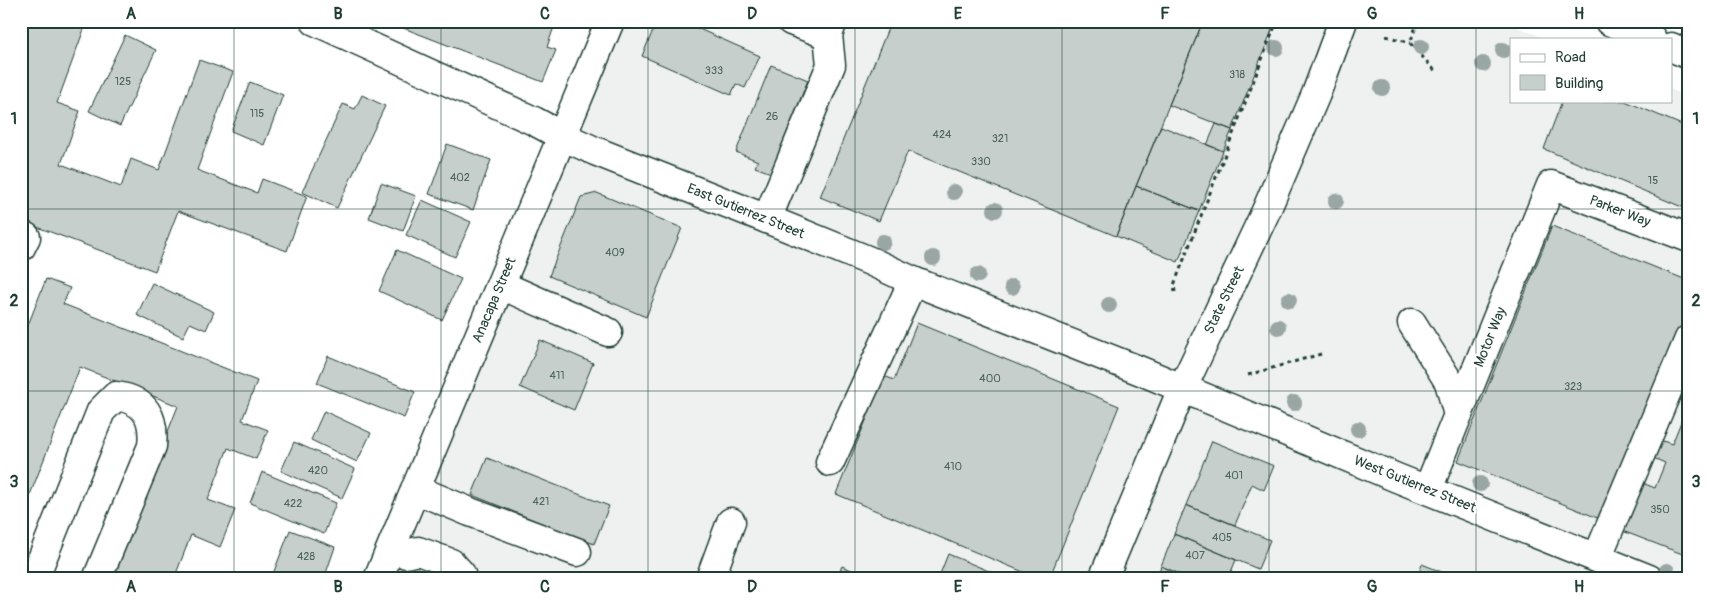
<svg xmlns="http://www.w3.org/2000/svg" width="1710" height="600" font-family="Pangolin,sans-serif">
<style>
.built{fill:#eef1f0}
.building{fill:#c7cfcc;stroke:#1f3d34}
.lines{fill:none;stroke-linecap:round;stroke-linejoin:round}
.minor-casing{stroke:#1f3d34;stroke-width:31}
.major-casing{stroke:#1f3d34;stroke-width:31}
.highway-casing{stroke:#1f3d34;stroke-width:31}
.path{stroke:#1f3d34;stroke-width:3;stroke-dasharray:4 4;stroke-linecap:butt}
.minor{stroke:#fff;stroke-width:28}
.major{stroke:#fff;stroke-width:28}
.highway{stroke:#fff;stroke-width:28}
.tree{fill:#99a6a3}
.grid{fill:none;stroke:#1f3d34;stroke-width:1;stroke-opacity:0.55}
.labels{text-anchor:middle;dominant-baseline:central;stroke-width:5;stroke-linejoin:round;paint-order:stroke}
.number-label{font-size:11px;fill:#49625a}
.street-label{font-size:14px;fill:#1f3d34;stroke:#fff}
.neatline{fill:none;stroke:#1f3d34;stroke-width:2}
.grid-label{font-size:16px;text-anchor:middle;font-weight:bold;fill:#1f3d34}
</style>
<rect width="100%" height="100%" fill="#fff"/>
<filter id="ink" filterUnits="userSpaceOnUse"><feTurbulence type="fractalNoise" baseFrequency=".02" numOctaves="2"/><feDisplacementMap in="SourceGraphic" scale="10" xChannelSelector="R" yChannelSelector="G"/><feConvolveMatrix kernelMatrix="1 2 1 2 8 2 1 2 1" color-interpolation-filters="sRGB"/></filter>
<g filter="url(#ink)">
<path class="built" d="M611,21H1504L1546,39H1511V101H1671V90L1689,97V579H373Z"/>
<path class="building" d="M21,21H87L57,103L80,111L61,164L121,187L131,159L159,170L199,60L233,72L197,170L257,193L262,179L307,196L287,251L178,211L155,271L21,221Z
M394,21H556L547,47L556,50L543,82L393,24Z
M657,21H681L760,56L745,88L736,84L731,95L642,56Z
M891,21H1203L1116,236L908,151L879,221L820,197Z
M1203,21H1269L1275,23L1232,130L1169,105Z
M125,35L156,50L120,126L89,111Z
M771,65L808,80L771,173L755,167L758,161L736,152Z
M250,82L283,95L264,145L231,131Z
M362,95L385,106L337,208L302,192L343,104L355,109Z
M1562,101H1625L1689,128V210L1544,149Z
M1216,124L1232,130L1223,151L1207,145Z
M1161,126L1223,151L1199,211L1136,186Z
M447,144L491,160L473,210L429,194Z
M381,183L416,196L403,231L369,218Z
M1136,186L1199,211L1178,262L1116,236Z
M597,193L682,228L646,317L549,276L581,197Z
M422,200L471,222L455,257L406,235Z
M1552,226L1689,281V310L1605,521L1458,461Z
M397,250L461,279L442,320L379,291Z
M46,279L70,288L63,304L257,381L242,420L268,430L256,459L228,448L208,500L235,510L220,547L191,535L174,579H110L178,406L80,367L21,518V343Z
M152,283L214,312L206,330L190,323L183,337L137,315Z
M917,323L1119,406L1049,579H1040L836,494L884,376L894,380Z
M540,340L593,363L574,410L520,387Z
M328,356L415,392L404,418L317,383Z
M1689,375V396L1677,391Z
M1689,402V546L1685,555L1620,530L1640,482L1655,488L1665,463L1651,457L1657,439L1672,444Z
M324,411L371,433L357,462L311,440Z
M1212,441L1274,466L1264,490L1252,484L1235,525L1186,505Z
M294,442L355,469L342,498L281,471Z
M487,458L609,506L594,544L472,495Z
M262,472L336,503L324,534L250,503Z
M1186,505L1270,540L1258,569L1174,534Z
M290,530L335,547L324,579H271Z
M1174,534L1236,560L1228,579H1191L1161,566Z
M948,554L1008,579H938Z
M1422,564L1459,579H1417Z
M842,566L873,579H836Z
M1161,566L1191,579H1156Z"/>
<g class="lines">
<g class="minor-casing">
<path id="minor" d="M791,21L828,35L833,21
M767,219L831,65L828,35
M21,235L26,237L21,247
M501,285L608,332
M1412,323L1449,382L1458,415
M830,462L913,281
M415,489L470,512L577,552
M1428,489L1551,185L1689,238
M406,554L418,551L451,563L461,574L451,579
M1597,558L1689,339
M34,579L101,411L116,396C146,400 155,418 152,446L97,579
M378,579L610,21
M710,579L731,522"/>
</g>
<g class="major-casing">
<path id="major" d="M315,21L534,121L562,136L595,151L767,219L870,261L913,281L1141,371L1397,478L1649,579
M1103,579L1182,389L1266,211L1316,94L1343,21"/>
</g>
<g class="highway-casing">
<path id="highway" d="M1609,21L1652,39
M1671,47L1689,55"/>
</g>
<path class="path" d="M1418,21L1410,43L1437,73
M1386,36L1410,43
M1175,292L1174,285L1277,21
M1248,375L1321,354
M1687,579L1689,574"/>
<use href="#minor" class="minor"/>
<use href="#major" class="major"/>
<use href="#highway" class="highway"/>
</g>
<g class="tree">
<circle cx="1421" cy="47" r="8"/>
<circle cx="1276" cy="48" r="8"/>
<circle cx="1503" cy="50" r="8"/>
<circle cx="1483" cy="64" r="8"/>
<circle cx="1382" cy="88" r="8"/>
<circle cx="954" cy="192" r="8"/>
<circle cx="1336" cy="201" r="8"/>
<circle cx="995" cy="210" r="8"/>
<circle cx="883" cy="242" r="8"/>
<circle cx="933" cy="258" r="8"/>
<circle cx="978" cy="275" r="8"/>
<circle cx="1012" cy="287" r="8"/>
<circle cx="1289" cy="300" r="8"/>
<circle cx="1109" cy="305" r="8"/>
<circle cx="1278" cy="327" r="8"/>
<circle cx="1294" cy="403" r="8"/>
<circle cx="1358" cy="429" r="8"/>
<circle cx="1480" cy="484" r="8"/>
<circle cx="1667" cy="571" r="8"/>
</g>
</g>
<path class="grid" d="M234,21V579M441,21V579M648,21V579M855,21V579M1062,21V579M1269,21V579M1476,21V579M21,209H1689M21,391H1689"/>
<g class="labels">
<g class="number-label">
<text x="714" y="70">333</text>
<text x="1237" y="74">318</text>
<text x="123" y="81">125</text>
<text x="257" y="113">115</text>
<text x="772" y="116">26</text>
<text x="942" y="134">424</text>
<text x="1000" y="138">321</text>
<text x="981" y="161">330</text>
<text x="460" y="177">402</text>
<text x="1653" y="180">15</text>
<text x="615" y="252">409</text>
<text x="557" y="375">411</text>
<text x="990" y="378">400</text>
<text x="1573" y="386">323</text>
<text x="953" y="466">410</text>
<text x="318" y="470">420</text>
<text x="1234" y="475">401</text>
<text x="541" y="501">421</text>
<text x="293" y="503">422</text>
<text x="1660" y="509">350</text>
<text x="1222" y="537">405</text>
<text x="1195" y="555">407</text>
<text x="306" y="556">428</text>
</g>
<g class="street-label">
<text transform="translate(746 211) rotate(22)">East Gutierrez Street</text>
<text transform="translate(1620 211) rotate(21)">Parker Way</text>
<text transform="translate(494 300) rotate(-67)">Anacapa Street</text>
<text transform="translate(1224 300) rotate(-64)">State Street</text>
<text transform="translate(1490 337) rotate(-68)">Motor Way</text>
<text transform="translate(1415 484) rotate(22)">West Gutierrez Street</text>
</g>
</g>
<rect width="1710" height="600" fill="none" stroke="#fff" stroke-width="55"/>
<rect x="1510" y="38" width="162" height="65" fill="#ffffff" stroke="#a5b1ae"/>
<rect x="1520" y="54" width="25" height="8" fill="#ffffff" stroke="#a5b1ae"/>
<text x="1555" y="62" font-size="15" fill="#1f3d34">Road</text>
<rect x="1520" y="75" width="25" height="15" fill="#c7cfcc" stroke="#a5b1ae"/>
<text x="1555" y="88" font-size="15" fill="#1f3d34">Building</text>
<rect x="28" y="28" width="1654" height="544" class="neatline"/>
<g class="grid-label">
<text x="131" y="19">A</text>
<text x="338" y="19">B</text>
<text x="545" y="19">C</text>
<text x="752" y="19">D</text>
<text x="958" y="19">E</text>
<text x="1165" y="19">F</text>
<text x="1372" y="19">G</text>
<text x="1579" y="19">H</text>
<text x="14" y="124">1</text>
<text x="1696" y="124">1</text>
<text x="14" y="306">2</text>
<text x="1696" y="306">2</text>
<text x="14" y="487">3</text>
<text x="1696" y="487">3</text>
<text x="131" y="592">A</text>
<text x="338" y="592">B</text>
<text x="545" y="592">C</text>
<text x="752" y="592">D</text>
<text x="958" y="592">E</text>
<text x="1165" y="592">F</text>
<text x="1372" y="592">G</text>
<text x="1579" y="592">H</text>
</g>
</svg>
